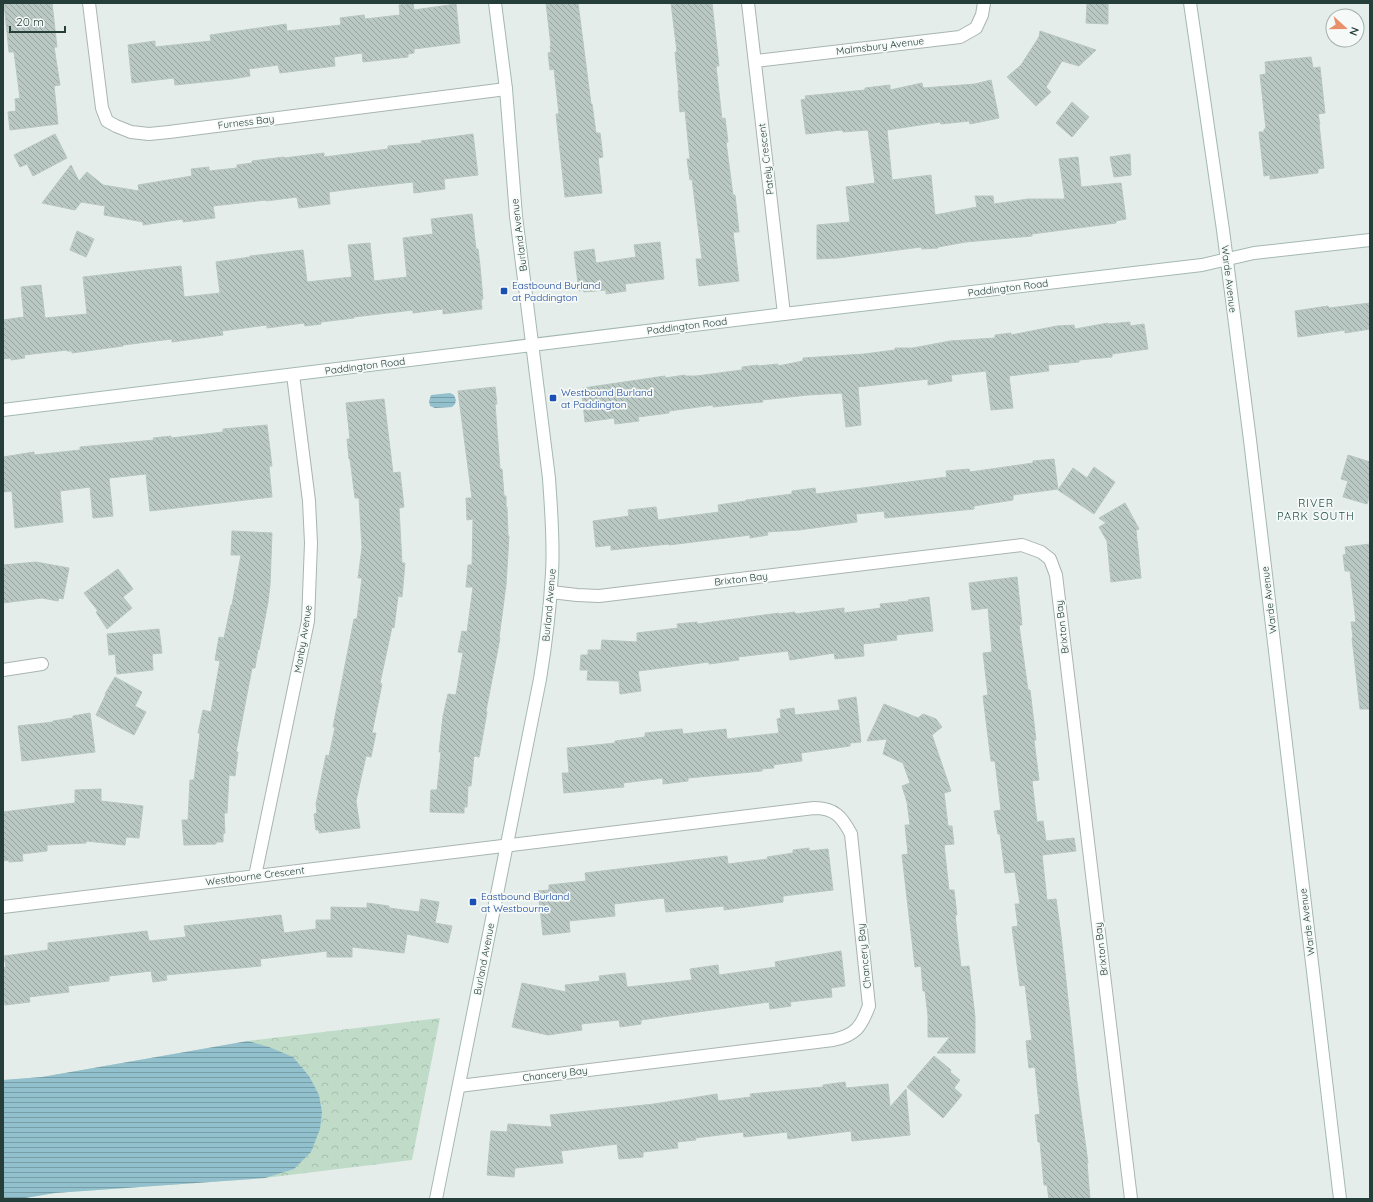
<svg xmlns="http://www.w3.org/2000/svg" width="1373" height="1202" font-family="Quicksand,sans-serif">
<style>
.park{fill:url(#park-crowns)}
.water{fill:url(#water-rules)}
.building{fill:url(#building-back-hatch);stroke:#b8c6c1}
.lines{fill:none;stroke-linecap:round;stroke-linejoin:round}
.street-casing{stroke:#a8b5b1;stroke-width:14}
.secondary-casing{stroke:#a4b8b2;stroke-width:14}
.street{stroke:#fff;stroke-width:12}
.secondary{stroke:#fff;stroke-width:12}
.transit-dot{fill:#1a4fb4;stroke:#f5faf8;stroke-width:1.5}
.labels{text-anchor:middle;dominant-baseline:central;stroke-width:3.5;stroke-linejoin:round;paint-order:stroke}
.street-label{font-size:10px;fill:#253e39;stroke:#f5faf8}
.transit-label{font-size:10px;fill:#164399;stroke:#f5faf8;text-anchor:start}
.neighbourhood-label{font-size:11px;letter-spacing:1px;fill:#234e47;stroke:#f5faf8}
</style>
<defs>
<pattern id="park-crowns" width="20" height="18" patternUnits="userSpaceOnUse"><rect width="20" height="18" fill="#c0dcc9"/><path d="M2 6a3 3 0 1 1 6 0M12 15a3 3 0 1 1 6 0" fill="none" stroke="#a5bead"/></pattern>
<pattern id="water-rules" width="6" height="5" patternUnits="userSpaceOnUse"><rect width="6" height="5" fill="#92c0cd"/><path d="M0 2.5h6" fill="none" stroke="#779da7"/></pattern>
<pattern id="building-back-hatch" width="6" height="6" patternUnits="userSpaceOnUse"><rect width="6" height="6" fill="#bac8c3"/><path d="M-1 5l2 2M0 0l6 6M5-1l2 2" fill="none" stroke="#97a49f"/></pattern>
</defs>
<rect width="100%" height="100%" fill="#e5edea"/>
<path class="park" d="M440,1018L412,1160L265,1178L55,1193L19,1199H3V1080L42,1077L248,1041Z"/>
<path class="water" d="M450,393L454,395L456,400L455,404L452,407L435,408L430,406L429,401L431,395Z
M248,1041L269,1047L293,1057L309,1076L319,1095L322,1112L320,1129L311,1152L294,1169L265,1178L55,1193L19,1199H3V1080L42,1077Z"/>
<path class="building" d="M4,3H52L57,47H54L60,85L54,86L58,124L10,130L8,112L16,111L15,99L20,98L14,52H9Z
M413,3L414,10L456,4L460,43L414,49V53L408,54V57L363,62L362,53L334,57L335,66L280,73L278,65L249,69L250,76L232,79L175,85L174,78L132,83L128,45L155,41V47L211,41L210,35L286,24L287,31L341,25L340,18L364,15L365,19L400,15L399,5Z
M546,3H578L591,104H592L596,133H600L603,157L598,158L602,193L565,197L556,114H559L554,69L550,70L548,53L551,52L550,46H551Z
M671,3H712L719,66H716L722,119L725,118L728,142H726L733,195H735L737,213L739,232H733L739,281L699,286L696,259H702L692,179L690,180L687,159H690L685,111L680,112L678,91H679L675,52H677Z
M1087,3L1108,4V24L1086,23Z
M1040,31L1096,50L1079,66L1062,61L1046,87L1051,92L1036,106L1007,77L1021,65L1039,37Z
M1311,57L1313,68L1320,67L1325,113L1318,114L1320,124H1319L1324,168L1318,169V173L1270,179V175L1264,176L1259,132H1264V129H1266L1260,75L1266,74L1265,62Z
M991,80L999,118L970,124L969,121L941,124L940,122L887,130L892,180L931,175L935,215L977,207L975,196H993L994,204L1028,199H1065L1059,159L1078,157L1081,187L1121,183L1126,219L1116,221V223L1032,234V236L966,242L938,247V248L922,249L921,247L838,258L817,259V225L850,222L846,187L875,183L868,130L843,132L842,130L806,134L801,100L806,99L805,96L865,90V88L890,85V90L922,83L923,88L975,84Z
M1072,102L1089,117L1072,137L1056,123Z
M55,134L67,158L33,176L27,164L20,167L14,155Z
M473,134L478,175L444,179L445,189L414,193L413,182L359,188L329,192L330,204L299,208L297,197L266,201V200L213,206L215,218L183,222V219L143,225V222L104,215L105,206L81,202L75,210L42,203L71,165L79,181L87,172L103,185L139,191L138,185L192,176L191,169L209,167V171L237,168V165L252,163V161L284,157V158L324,153V157L388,149V146L422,143L421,141Z
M1130,154L1131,175L1114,177L1110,157Z
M472,214L476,249H478L480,266L483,299L481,300L482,309L443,314V309L413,313V310L354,317V318L321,322V324L305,326L304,323L267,328V325L222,331L223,335L172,342V339L123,345V346L72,353V351H67V350L24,355L25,358L11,360V358L3,359V320L24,317L21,287L41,285L45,318L87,314L83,277L181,266L184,297L220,293L216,262L250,257V256L303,250L307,282L352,277L348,245L370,243L374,281L407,277L403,238L433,234L431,219Z
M77,231L94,239L86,257L70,250Z
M660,242L664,279L625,284L626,291L606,294V290L584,292L583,290L579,291L574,252L594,249L596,263L636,257L634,245Z
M1370,303V329L1345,333V330L1298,337L1295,311L1328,306L1329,308Z
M1130,322V326L1144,324L1148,349L1112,354V357L1079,360V362L1048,365L1049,371L1009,376L1013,408L991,410L986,371L951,375L952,381L928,385V379L858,387L861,425L846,427L842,393L808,395L762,400L763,402L741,404L713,407V405L669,411V413L638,417L639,421L615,424L614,418L585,422L582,395H584L583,388L665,376V378L685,375V376H696L734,371L742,370V367L758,365V366L778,364V366L803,361V358L864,354L895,350V348H913L950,341L995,338V335L1011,333V335L1057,326L1074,325L1075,329L1108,323V324Z
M495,387L497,404H495L500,469H502L504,496H506V507H507L508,536H509L506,585L499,638H500L486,711L487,712L479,757L474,756L471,786H468L467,807H464V813L430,812L431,790H437L441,752H439L443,716L448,694L456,695L463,653L458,652L462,631L467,632L473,587H466L468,565H472L473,519L467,520L466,498H472L458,391Z
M384,399L393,473L400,472L404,507L399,508L402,563H405L402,597L398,596L394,628L392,627L380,683L382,684L372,733H376L371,757L366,756L356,801L360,828L319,833V830H316L314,814L317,813L316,804L326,755L329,756L335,727H333L354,619H357L362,578H358L362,548L359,498H355L350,459H349L347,439H350L346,403Z
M267,425L272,466H269L272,497L150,511L146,474L109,478L113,516L93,518L90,487L60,491L63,522L15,528L12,491L3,492V457L34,452V455L80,450V447L154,440L153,438L171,436V438L223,432V429Z
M1348,455L1370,462V493L1367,504L1343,497L1348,481L1341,479Z
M1054,459L1058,489L1013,495V500L974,506V509L885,518L884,511L856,514L857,522L799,530L767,532L768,535L750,538V535L669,545V544L611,550V545L596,547L593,521L629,516L628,510L656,507L658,520L719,512L718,505L746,501V500L792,494V491L815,488L816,494L947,477L946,471L969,469L970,472L1033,463V461Z
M1094,467L1115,482L1094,514L1058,490L1073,468L1087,478Z
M1125,503L1139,529L1136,530L1141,578L1111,582L1107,541L1099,527L1106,523L1099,518Z
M232,531L272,533L270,585L268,602L259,650L258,649L255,668H252L236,752H238L235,776L229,775L227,813H224L225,833L223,834V842H216V844L184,845L182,820H188L190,780H194L200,733H198L203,710L211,712L220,661L215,660L219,637L224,638L231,605H232L241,555H231Z
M1370,544V709H1360L1352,638L1353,637L1351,622H1356L1350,571H1345L1343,555L1346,554L1345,547Z
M36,562L69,568L63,599L59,598L58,601L42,598L3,603V565Z
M118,569L133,589L123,597L132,608L107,629L96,612L98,611L84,593Z
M1017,577L1022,625H1019L1028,690H1030L1036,740H1034L1039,780L1032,781L1037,822L1043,821L1046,841L1074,838L1076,851L1042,855L1047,900L1056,899L1061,935L1077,1082L1088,1163H1087L1090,1199H1049L1047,1185H1044L1040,1142H1038L1035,1115L1040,1114L1035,1067L1029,1068L1026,1041L1032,1040L1025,985L1020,986L1012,927L1018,926L1015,904H1020L1015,872L1005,873L1000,834H998L994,811L1001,810L995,761H991L983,696L988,695L983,653L992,652L988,608L972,610L969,583Z
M929,597L933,631L896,635L897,640L863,644L864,656L835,659L834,653L790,660L788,651L738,657L739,660L709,664V662L638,671L641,691L620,694L619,681L587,680L588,670H580L581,655H588V650H601L602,640L637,642V633L678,628L677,624L697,622V624L779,613V614L795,612V614L844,608V613L881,608L880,604L909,601L908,600Z
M159,629L162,653L152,654L153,670L117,674L115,654L109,655L107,634Z
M115,677L142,692L135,706L146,712L134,735L96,715L106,694H105Z
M856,697L861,742L850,743V746L801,753L802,761L773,765L774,768L762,769V771L688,778V781L663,784V778L623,783L624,787L564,793L562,773H569L567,748L615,743V741L645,737V733L682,729L683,734L726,729L727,739L779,733L777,719L781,718L780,710L794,708L795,715L840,710L838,700Z
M884,704L918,718L923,714L936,719L942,727L932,735L951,791L944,793L948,826H952L954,844L944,845L949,890H954L957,915H955L961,967L969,966L975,1017V1053H937L950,1037H928V1016L925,991H923L921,966L915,967L902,855L908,854L905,825H910L907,802L902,786L910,783L903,763L883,754L887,739L867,741Z
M90,713L95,752L22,761L18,726L53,722V721L73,718V716Z
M101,789V801L143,806L139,838L126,837L125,845L86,841V843L47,845V851L22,854L23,861L9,862V860L3,861V812L75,803V790Z
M809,848V851L828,849L833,890L783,896V902L724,910V906L666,912L664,898L614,904L615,916L569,921L570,932L543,935L538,891L549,890V885L586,881L585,873L727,856L728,864L768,859L767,857L793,853V850Z
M421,899L439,902L435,923L452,926L448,943L407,934L404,953L352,947V957H327V951L260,959L261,966L166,975L167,980L153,982L151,971L109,976V981L68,986L69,992L29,997L30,1002L5,1005L4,995H3V968L6,967L4,956L48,950V943L147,931L149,941L186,937L184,926L281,915L284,933L316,929V920H331V907L367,908V903L389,906V908L419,912Z
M841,951L845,986L831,988L832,997L790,1002L791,1006L770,1009L769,1002L641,1020V1024L620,1027L619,1020L581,1024L582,1030L548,1035L512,1027L522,983L566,992L565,985L600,981L599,976L625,973L627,987L637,986L692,980L690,969L718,965L719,975L776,967L775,962Z
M934,1056L951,1070L950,1072L960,1080L954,1088L962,1095L943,1118L907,1087Z
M845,1082L846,1088L888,1084L890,1107L906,1089L910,1135L852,1141L851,1131L788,1139L787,1132L744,1137L743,1132L695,1138L696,1140L677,1142L678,1148L643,1152V1157L619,1159L617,1144L561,1151L563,1163L515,1168L514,1177L487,1175L491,1131L507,1132L508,1124L552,1127L550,1115L654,1104L717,1094L718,1101L751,1097L750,1094L823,1087V1085Z"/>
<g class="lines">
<g class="street-casing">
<path id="street" d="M89,3L102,108L107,121L116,126L131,132L149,134L169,132L506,89
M748,3L784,314
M755,61L960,37L976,28L982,15L984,3
M551,592L577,595L599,596L1022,545L1041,552L1050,559L1056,575L1131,1199
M3,670L42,664
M255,876L308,621L311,543L309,501L293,375
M3,907L814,808C835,808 842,817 851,834L869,1006C861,1027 856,1035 833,1040L459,1086"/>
</g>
<g class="secondary-casing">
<path id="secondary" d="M1190,3L1223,230L1250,440L1340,1199
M3,410L784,314L1202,265L1254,253L1370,240
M436,1199L540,679C546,643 550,608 552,573C554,541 551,510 549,478L516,216L506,89L495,3"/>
</g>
<use href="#street" class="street"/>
<use href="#secondary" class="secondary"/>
</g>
<g class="transit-dot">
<rect x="500" y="287" width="8" height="8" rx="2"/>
<rect x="549" y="394" width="8" height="8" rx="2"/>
<rect x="469" y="898" width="8" height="8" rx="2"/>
</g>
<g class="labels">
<g class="street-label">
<text transform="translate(880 46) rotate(-7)">Malmsbury Avenue</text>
<text transform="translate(246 122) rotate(-7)">Furness Bay</text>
<text transform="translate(766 159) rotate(-97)">Pately Crescent</text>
<text transform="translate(519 235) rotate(-97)">Burland Avenue</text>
<text transform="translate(1229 279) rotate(83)">Warde Avenue</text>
<text transform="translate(1008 288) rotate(-7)">Paddington Road</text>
<text transform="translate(687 326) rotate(-7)">Paddington Road</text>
<text transform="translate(365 366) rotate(-7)">Paddington Road</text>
<text transform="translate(741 579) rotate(-7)">Brixton Bay</text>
<text transform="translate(1269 600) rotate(-97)">Warde Avenue</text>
<text transform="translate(549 605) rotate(-85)">Burland Avenue</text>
<text transform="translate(1062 627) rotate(-97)">Brixton Bay</text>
<text transform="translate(303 639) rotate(-81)">Manby Avenue</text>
<text transform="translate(255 876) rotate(-7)">Westbourne Crescent</text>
<text transform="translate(1307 922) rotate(-97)">Warde Avenue</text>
<text transform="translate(1101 949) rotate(-97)">Brixton Bay</text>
<text transform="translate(864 956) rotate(-96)">Chancery Bay</text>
<text transform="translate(484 959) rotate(-79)">Burland Avenue</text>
<text transform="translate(555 1074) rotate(-7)">Chancery Bay</text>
</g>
<g class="transit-label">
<text x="512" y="285">Eastbound Burland<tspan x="512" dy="12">at Paddington</tspan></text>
<text x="561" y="392">Westbound Burland<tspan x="561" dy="12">at Paddington</tspan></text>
<text x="481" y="896">Eastbound Burland<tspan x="481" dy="12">at Westbourne</tspan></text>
</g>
<g class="neighbourhood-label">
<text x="1316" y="503">RIVER<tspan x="1316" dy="13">PARK SOUTH</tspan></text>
</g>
</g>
<rect width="1373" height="1202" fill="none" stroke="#253e39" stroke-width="8"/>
<g transform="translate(1345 28) rotate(111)"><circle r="19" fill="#f5faf8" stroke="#a2afac"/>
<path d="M0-3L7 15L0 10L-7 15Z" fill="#e79069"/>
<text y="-6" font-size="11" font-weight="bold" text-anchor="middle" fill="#253e39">N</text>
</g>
<path d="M10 26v6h55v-6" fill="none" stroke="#253e39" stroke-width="2"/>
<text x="16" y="26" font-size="12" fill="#253e39" stroke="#f5faf8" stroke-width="3" paint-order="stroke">20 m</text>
</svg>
